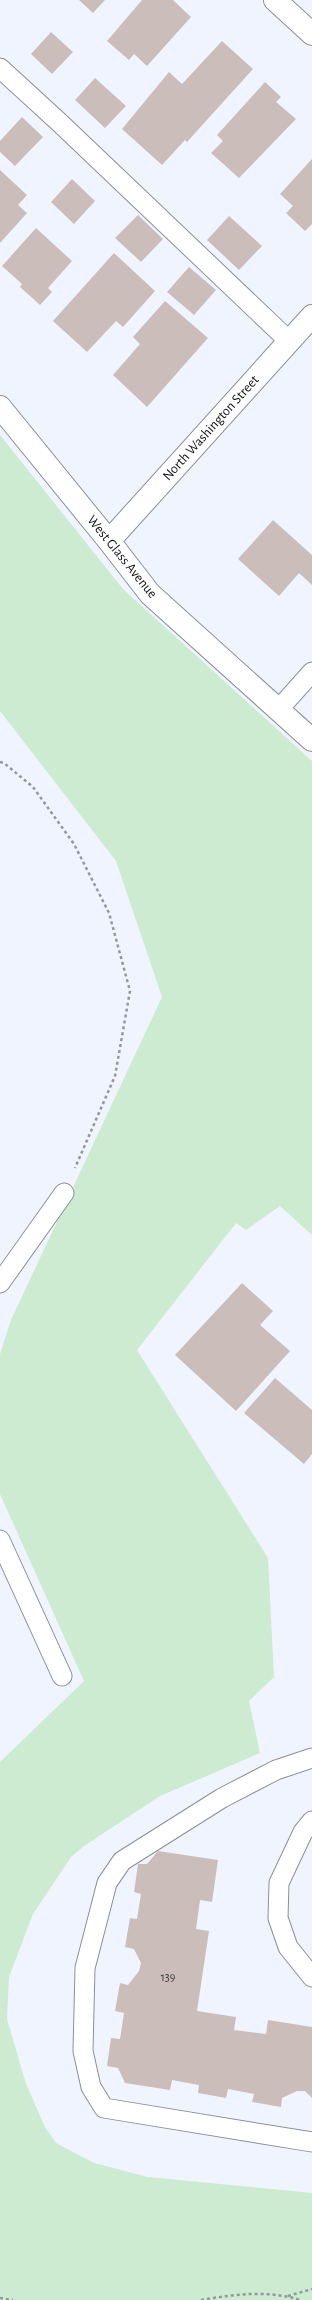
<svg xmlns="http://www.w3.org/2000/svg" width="312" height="2300" font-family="'Alegreya Sans',sans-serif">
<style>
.green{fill:#ccebd1}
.building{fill:#cbbeba}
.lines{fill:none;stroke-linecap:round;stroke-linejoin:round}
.lane-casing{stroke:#8a8f98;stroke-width:21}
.street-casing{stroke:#8a8f98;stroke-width:24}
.path{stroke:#94979f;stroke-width:2.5;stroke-dasharray:3 3;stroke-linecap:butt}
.lane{stroke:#fff;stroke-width:19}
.street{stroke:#fff;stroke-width:22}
.labels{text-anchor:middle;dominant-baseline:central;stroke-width:3.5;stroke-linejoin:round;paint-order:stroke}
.number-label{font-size:12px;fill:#3e3c3e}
.street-label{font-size:14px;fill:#0f1114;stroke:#fff}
</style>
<rect width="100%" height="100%" fill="#f0f4ff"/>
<path class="green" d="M0,435L123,589L312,761V1235L280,1206L246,1230L236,1223L137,1350L268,1558L274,1677L249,1701L260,1753L160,1796L84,1846L71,1857L33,1914L9,1977L7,2019L26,2084L45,2127L56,2143L94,2163L148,2177L312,2193V2300H0V1762L84,1681L0,1494V1354L11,1320L162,997L116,861L0,711Z"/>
<path class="building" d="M79,0H105L93,13Z
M142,0H173L191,17L147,66L134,54L129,60L107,41Z
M51,32L73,52L52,74L31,54Z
M222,41L253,69L187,142L185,140L162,165L122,129L169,72L182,84Z
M95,78L126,106L105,128L75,100Z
M265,82L281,97L276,102L296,119L239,178L211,153L223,141L217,135Z
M22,117L43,137L15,166L0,152V141Z
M312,159V224L305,231L286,213L293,206L280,194Z
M0,170L27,195L18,205L27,213L0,243Z
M72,179L95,201L74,224L51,202Z
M138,215L163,239L141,262L115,238Z
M229,216L262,246L239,270L207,240Z
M36,228L72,261L48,288L52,292L40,305L20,287L22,284L2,266Z
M114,253L155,291L123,327L116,321L87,352L53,321Z
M189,267L216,290L194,315L167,292Z
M165,301L208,338L147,407L113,375L140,344L133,337Z
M273,520L312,555V585L299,573L279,596L238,559Z
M242,1283L273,1311L260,1325L290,1351L236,1411L175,1355Z
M275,1378L312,1410V1454L304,1464L244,1413Z
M158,1851L218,1860L212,1902L200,1900L196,1929L209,1931L197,2011L236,2017L234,2030L266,2034L268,2020L312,2027V2098L305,2091H297L282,2098L281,2107L252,2102L254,2094L228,2089L226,2098L198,2093L199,2085L172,2080L170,2090L125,2083L118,2068L107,2066L111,2038L120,2039L124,2013L115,2011L120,1983L128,1985L139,1971L141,1963L134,1949L125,1947L130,1918L137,1919L141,1894L134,1892L138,1864H147Z"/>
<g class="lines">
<g class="lane-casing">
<path id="lane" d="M0,68L60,123L289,341
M278,710L312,672
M0,1283L64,1193
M0,1540L62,1676
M312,1758L276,1770L222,1798L122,1861L107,1883L85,1968L83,2051L91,2087L104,2108L312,2142
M312,1821L303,1832L279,1883L278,1918L288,1947L312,1977"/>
</g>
<g class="street-casing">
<path id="street" d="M275,0L312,34
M0,407L109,541L150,594L312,740
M109,541L312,316"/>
</g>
<path class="path" d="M0,762L4,763L33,787L74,844L109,913L130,991L115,1076L75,1168
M288,2296L312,2289
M0,2298L13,2300
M201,2300C236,2294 267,2290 301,2300"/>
<use href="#lane" class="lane"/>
<use href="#street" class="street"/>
</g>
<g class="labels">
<g class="number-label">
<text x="168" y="1977">139</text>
</g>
<g class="street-label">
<text transform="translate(211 428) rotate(-48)">North Washington Street</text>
<text transform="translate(122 557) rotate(51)">West Glass Avenue</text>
</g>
</g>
</svg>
